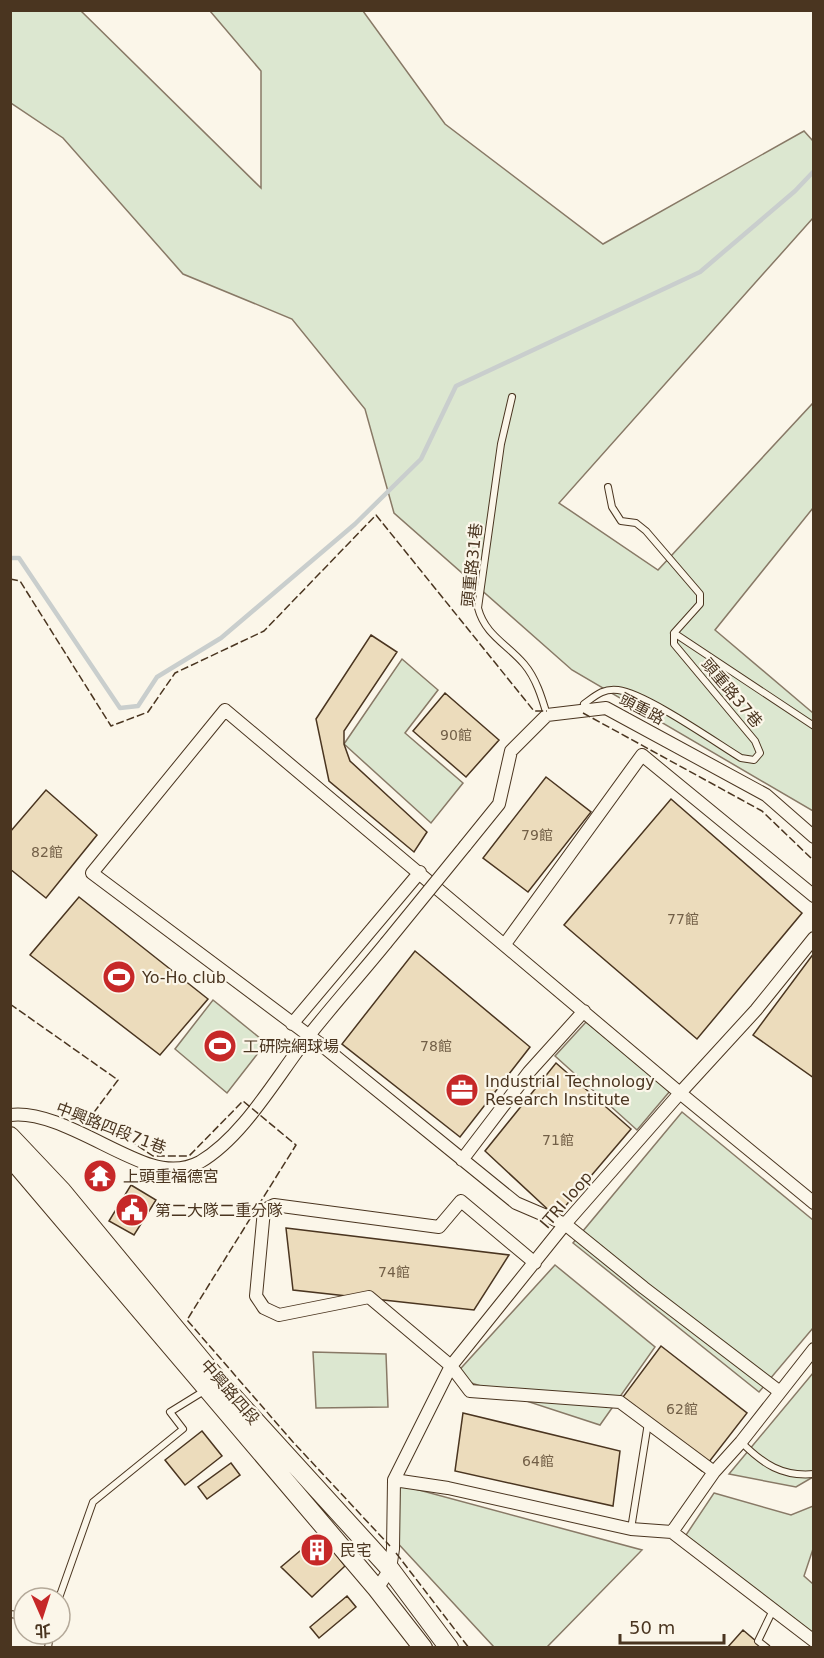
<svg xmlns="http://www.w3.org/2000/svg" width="824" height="1658" font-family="'DejaVu Sans','Noto Sans TC',sans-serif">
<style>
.green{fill:#dce7d0;stroke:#887966;stroke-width:1.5}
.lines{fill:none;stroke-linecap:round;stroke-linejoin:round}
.stream{stroke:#c9cecd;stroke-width:4.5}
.building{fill:#ecdcbc;stroke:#4a3520;stroke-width:1.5}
.lane-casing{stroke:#4a3520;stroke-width:8}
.street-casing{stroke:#4a3520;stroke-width:14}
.secondary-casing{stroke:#4a3520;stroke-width:20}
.lane{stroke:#fbf6e9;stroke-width:6}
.street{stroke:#fbf6e9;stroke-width:12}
.secondary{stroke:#fbf6e9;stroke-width:18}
.street-bridge-casing{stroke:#4a3520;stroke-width:14;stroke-linecap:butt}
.street-bridge{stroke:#fbf6e9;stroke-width:12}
.fence{stroke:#4a3520;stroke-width:1.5;stroke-dasharray:8 3;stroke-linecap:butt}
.labels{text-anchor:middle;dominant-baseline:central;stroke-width:4.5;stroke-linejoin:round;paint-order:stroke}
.number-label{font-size:14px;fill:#725f47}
.street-label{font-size:16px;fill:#4a3520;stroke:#fbf6e9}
.poi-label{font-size:16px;fill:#4a3520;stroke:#fbf6e9;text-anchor:start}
</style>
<rect width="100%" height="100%" fill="#fbf6e9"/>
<path class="green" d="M10,11H81L261,188V71L210,11H363L445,124L603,244L804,131L813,141V218L559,503L658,570L813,403V508L715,630L813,713V811L572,670L394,513L365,409L292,319L183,274L63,138L11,103Z
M402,659L438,690L405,733L463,783L431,823L344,744Z
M213,1000L266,1043L227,1093L175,1049Z
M586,1022L670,1091L637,1130L555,1056Z
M682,1112L813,1220V1328L759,1392L573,1243Z
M555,1265L655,1347L600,1425L453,1377Z
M313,1352L386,1354L388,1407L316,1408Z
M813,1373V1477L796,1487L729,1474Z
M393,1483L642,1550L547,1647H494L392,1537Z
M714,1493L791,1515L813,1506V1549L804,1576L813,1584V1646L682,1541Z"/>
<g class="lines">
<path class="stream" d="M10,558H19L120,708L138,706L157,677L221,638L355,524L421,459L456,386L700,272L795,191L814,171"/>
</g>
<path class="building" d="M371,635L397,652L344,731V744L350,761L427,832L414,852L329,781L316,719Z
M445,693L499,740L466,777L413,731Z
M546,777L591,812L528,892L483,858Z
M46,790L97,835L46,898L10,869V832Z
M671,799L802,913L697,1039L564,925Z
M79,897L208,999L160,1055L30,955Z
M415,951L530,1047L460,1137L342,1044Z
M814,953V1078L753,1035Z
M556,1063L631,1129L556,1217L485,1151Z
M95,1168L110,1176L106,1184L91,1176Z
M131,1185L156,1200L134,1235L109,1221Z
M286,1228L509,1255L474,1310L293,1290Z
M661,1346L747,1413L702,1471L617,1405Z
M463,1413L620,1451L613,1506L455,1471Z
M202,1431L222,1456L185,1485L165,1460Z
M231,1463L240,1475L207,1499L198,1487Z
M320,1534L345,1566L312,1597L281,1567Z
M347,1596L356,1607L319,1638L310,1627Z
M743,1630L764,1648H727Z"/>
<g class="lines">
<g class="lane-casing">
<path id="lane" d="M512,397L501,444L478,608C485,635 507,644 524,664C536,678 542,698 547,715
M674,633L814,726
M584,704C595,696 603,688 618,690C645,693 715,742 741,758L754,760L760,753L755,741L674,644V633L700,604V594L646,531L636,523L621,521L612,507L608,487
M741,1442C763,1464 782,1477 814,1474
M631,1529L648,1423
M59,1598L93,1502L183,1429L170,1412L204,1391
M10,1614L24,1616
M48,1648L50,1634
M767,1648L758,1641L773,1610"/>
</g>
<g class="street-casing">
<path id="street" d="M465,846L499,804L511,751L547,715L606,708L766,795L814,837
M505,944L642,755L814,896
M292,1024L420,872
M10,1115C52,1109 111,1153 151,1165C167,1170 185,1170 200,1162C243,1137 276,1078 307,1038C332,1006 360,975 386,943
M462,1160L529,1072L584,1011
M535,1263L461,1201L439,1227L274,1205L264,1210L256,1296L264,1308L279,1315L369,1297L451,1366L470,1391L620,1402L714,1472
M780,1392L644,1288L565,1224L516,1203L319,1043L92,873L225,710L680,1093L756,1010L814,938
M394,1480L448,1488L631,1529L672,1532L714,1472L741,1442L814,1349
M672,1532L814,1641
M377,1589L390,1569L393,1549L394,1480L451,1366L565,1224L680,1093L814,1203"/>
</g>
<g class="secondary-casing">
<path id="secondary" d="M10,1136L62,1191L218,1380L390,1569L449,1648
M10,1157L377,1589L423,1648"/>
</g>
<use href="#lane" class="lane"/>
<use href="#street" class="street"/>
<use href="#secondary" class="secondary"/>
<g class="street-bridge-casing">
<path id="street-bridge" d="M386,943L465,846"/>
</g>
<use href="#street-bridge" class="street-bridge"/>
<path class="fence" d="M10,579L20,581L111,726L148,712L175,673L264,631L376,515L534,711H547
M583,713L762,811L814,861
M10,1004L118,1080L92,1115L153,1156H189L243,1101L296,1145L187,1320L293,1442L390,1546
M396,1553L469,1648"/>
</g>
<defs>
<g id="stadium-disc" transform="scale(1.725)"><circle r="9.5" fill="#c62828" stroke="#fbf6e9"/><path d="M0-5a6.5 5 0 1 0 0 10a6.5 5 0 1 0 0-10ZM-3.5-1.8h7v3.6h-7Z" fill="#fff"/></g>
<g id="office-disc" transform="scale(1.725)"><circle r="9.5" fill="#c62828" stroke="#fbf6e9"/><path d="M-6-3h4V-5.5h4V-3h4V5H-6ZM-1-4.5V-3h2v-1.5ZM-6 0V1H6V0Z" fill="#fff"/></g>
<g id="temple-disc" transform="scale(1.725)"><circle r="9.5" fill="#c62828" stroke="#fbf6e9"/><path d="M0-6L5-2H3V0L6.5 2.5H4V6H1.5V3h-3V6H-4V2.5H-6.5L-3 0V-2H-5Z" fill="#fff"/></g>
<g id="civic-disc" transform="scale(1.725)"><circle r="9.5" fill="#c62828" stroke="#fbf6e9"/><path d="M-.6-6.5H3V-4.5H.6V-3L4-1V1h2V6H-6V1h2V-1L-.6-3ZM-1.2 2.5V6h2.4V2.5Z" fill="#fff"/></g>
<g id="building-disc" transform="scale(1.725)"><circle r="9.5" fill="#c62828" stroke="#fbf6e9"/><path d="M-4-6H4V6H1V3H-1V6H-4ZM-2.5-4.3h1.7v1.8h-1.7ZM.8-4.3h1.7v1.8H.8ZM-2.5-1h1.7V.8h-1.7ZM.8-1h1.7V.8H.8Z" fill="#fff"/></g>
</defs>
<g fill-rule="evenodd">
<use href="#stadium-disc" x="119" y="977"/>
<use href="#stadium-disc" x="220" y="1046"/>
<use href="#office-disc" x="462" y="1090"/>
<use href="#temple-disc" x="100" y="1176"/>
<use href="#civic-disc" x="132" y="1210"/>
<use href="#building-disc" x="317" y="1550"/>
</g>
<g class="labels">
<g class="number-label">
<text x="456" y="735">90館</text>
<text x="537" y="835">79館</text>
<text x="47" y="852">82館</text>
<text x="683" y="919">77館</text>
<text x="436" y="1046">78館</text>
<text x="558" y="1140">71館</text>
<text x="394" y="1272">74館</text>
<text x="682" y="1409">62館</text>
<text x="538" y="1461">64館</text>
</g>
<g class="street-label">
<text transform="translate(472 565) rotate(-84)">頭重路31巷</text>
<text transform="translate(732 693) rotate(50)">頭重路37巷</text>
<text transform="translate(642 709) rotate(28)">頭重路</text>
<text transform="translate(111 1128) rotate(21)">中興路四段71巷</text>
<text transform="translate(566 1200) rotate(-49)">ITRI loop</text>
<text transform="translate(230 1392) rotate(49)">中興路四段</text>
</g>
<g class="poi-label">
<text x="142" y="977">Yo-Ho club</text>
<text x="243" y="1046">工研院網球場</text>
<text x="485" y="1081">Industrial Technology<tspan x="485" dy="18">Research Institute</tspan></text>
<text x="123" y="1176">上頭重福德宮</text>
<text x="155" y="1210">第二大隊二重分隊</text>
<text x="340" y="1550">民宅</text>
</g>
</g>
<rect width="824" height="1658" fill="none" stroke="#4a3520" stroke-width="24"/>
<g transform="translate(42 1616) rotate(177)"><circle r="28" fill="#fbf6e9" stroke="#b4a999" stroke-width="1.5"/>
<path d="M0-4.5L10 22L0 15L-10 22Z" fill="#c62828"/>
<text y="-9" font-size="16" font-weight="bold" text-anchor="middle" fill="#4a3520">北</text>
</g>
<path d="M620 1634v9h104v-9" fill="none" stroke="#4a3520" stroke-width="3"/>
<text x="629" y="1634" font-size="18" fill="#4a3520" stroke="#fbf6e9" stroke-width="4.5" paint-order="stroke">50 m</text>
</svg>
